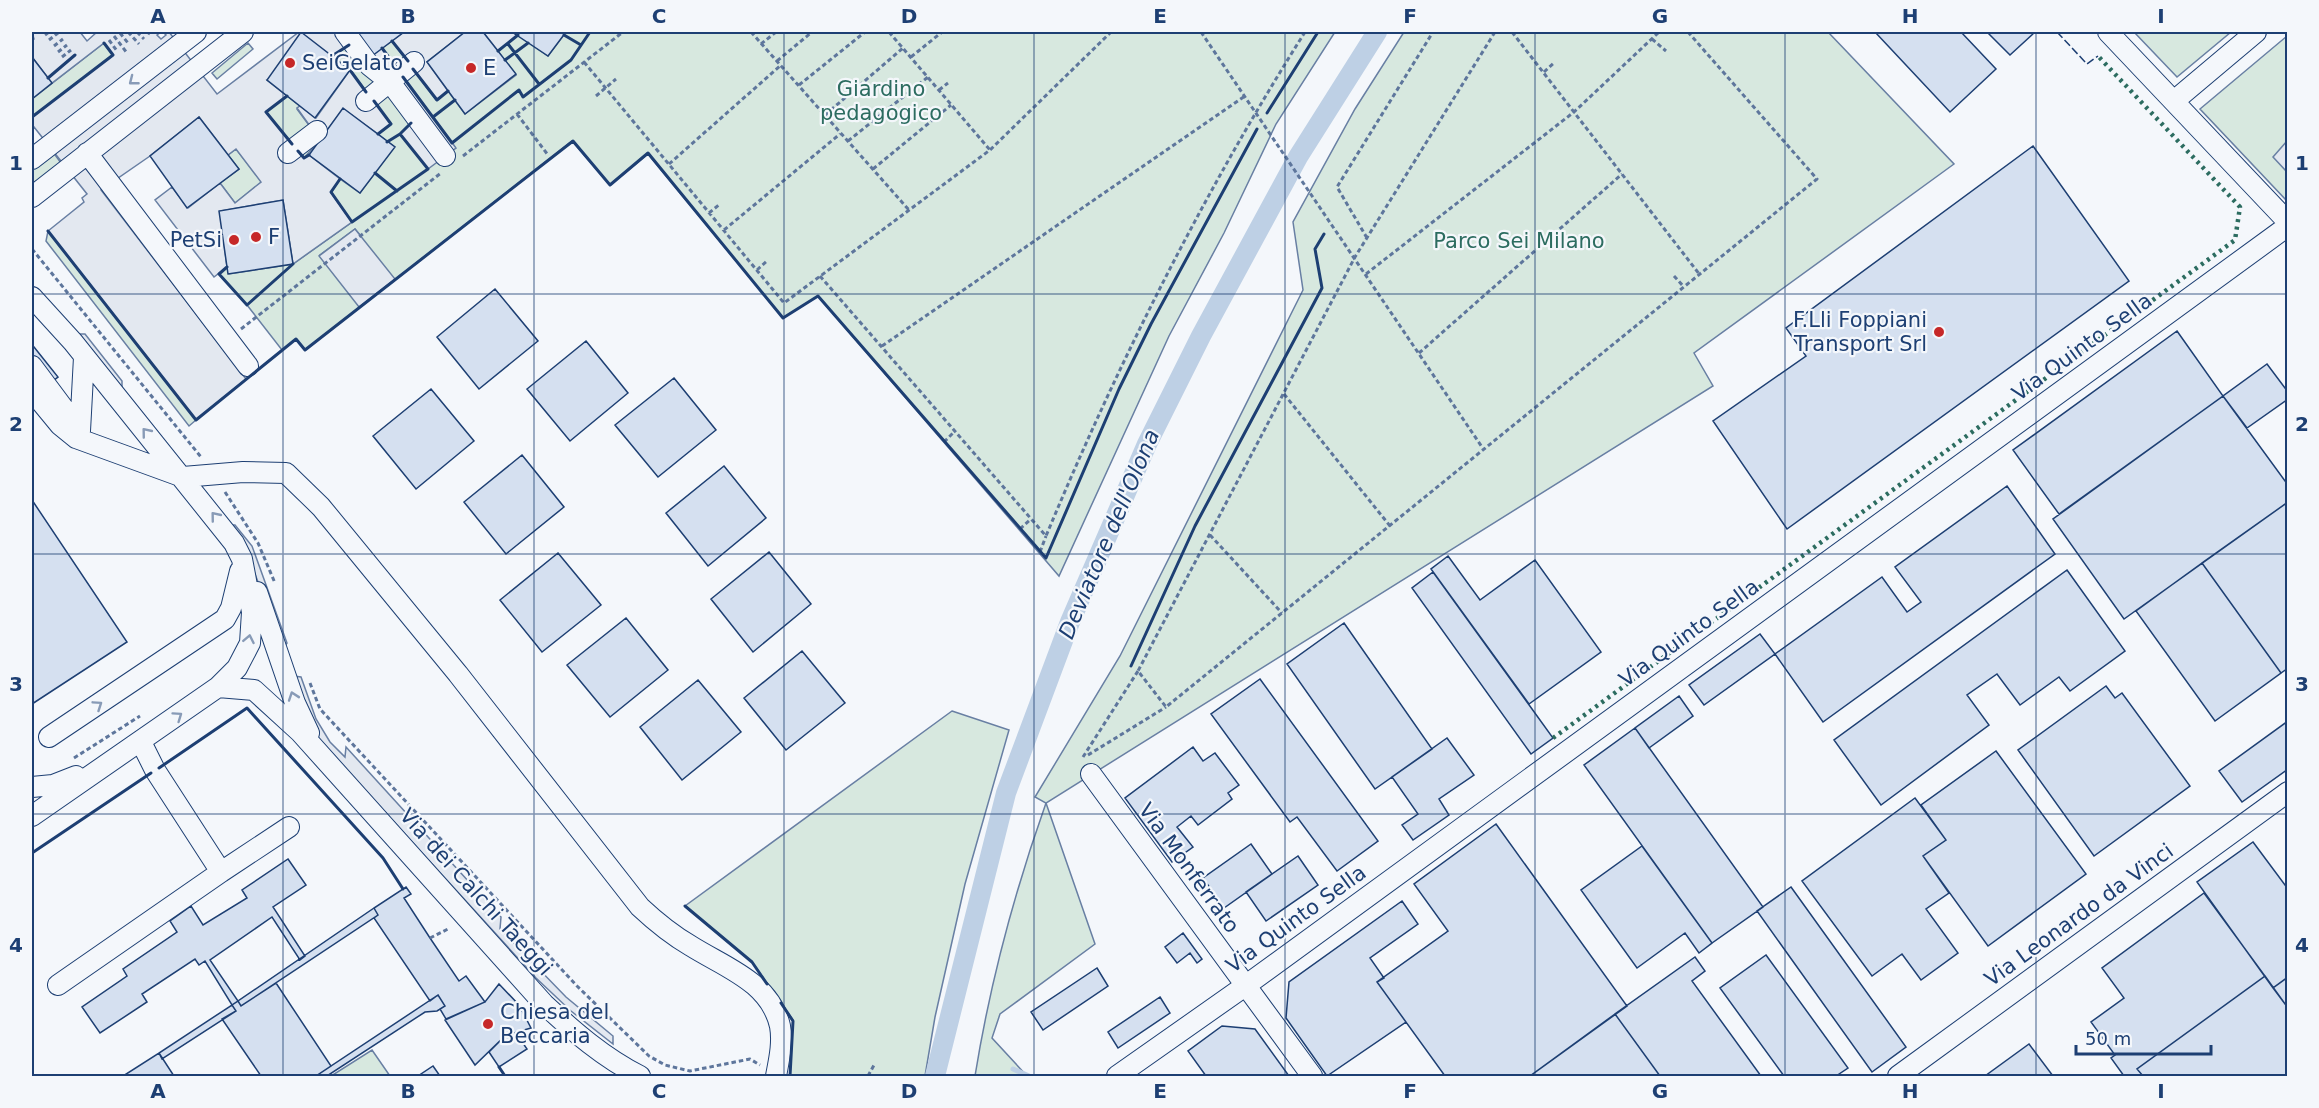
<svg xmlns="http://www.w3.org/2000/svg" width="2319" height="1108" font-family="'DejaVu Sans',sans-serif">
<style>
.green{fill:#d7e8df;stroke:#687fa3;stroke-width:1.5;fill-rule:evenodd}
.parking{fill:#e3e8f0;stroke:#687fa3;stroke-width:1.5}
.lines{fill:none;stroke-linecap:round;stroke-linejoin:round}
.stream{stroke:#bed0e5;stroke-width:5}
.canal{stroke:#bed0e5;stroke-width:20}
.building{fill:#d5e0f0;stroke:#1d3f73;stroke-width:1.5}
.minor-casing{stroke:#1d3f73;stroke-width:22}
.path{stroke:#5e769c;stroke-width:3;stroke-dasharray:4.5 3;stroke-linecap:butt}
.minor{stroke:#f4f7fb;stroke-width:20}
.hedge{stroke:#2c6c60;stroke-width:4.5;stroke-dasharray:3 4.5;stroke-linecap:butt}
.fence{stroke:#1d3f73;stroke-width:1.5;stroke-dasharray:8 3;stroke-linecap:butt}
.wall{stroke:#1d3f73;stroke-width:3}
.oneway{stroke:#889bb7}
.grid{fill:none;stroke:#1d3f73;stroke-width:1.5;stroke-opacity:0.55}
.poi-dot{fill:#c62828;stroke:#f4f7fb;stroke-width:2}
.labels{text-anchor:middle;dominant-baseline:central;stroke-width:4.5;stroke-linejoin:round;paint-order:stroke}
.poi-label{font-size:21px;fill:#1d3f73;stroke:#f4f7fb;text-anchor:start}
.park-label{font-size:21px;fill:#2c6c60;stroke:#f4f7fb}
.street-label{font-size:21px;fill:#1d3f73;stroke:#f4f7fb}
.water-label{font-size:22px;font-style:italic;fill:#1d3f73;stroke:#f4f7fb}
.neatline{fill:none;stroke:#1d3f73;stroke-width:2}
.grid-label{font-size:20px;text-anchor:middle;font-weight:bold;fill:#1d3f73}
</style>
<rect width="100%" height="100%" fill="#f4f7fb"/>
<path class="green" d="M566,32H1335L1276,124L1224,233L1169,336L1059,576L818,296L783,318L648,154L610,185L572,141L305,350L296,339L282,350L247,305L219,274L227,267L229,274L293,264L352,222L331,192L340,179L360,193L394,147L378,134L391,124L350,70L332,56L349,45L455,147L382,48L392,41L436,100L448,91L465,114L516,75L498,51L518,35L548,56ZM355,229L360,235L325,263L320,255Z
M1404,32H1828L1954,164L1694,353L1713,386L1046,803L1095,944L1000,1014L992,1038L1027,1076H975C990,983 1014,893 1046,803L1035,797L1120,656L1303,290L1293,222L1355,109Z
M2134,32H2231L2177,77Z
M2287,36V201L2200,109Z
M104,43L113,55L32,117V99Z
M248,43L253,49L217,79L212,73Z
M287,96L300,106L297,109L320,140L304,158L266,112Z
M236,149L262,182L235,203L220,183L239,169L228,155Z
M53,152L61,163L32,187V168Z
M48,231L196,420L189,426L46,241Z
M952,711L1009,730L965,884L935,1017L925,1076H790L793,1020L752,962L685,906Z
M372,1050L390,1076H331Z"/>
<path class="parking" d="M32,32H80L87,41L97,32H161L157,35L161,39L166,35L163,32H169L217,94L299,32H348L382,48L456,148L428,169L400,134L411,124L349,45L332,56L267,80L287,96L266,112L304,158L309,155L340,179L331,193L352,222L293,264L283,200L220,211L227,267L214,277L155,200L172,187L188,208L220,183L235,203L261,182L236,149L228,155L199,117L150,156L101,190L246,379L196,420L48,231L84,202L82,198L87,194L34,127L32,128V117L113,55L104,43L52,83L32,57V41L34,39Z
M404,32H465L427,62L448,91L437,100L392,41Z
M483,32H512L518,35L498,51Z
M350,70L391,124L378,134L343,109L320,140L297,108L300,106L316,118Z
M2287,141V172L2273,157Z
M355,229L395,279L359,307L319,256Z
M76,334H85L122,381V390Z
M227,525H235L252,546L287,643L283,648L247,553Z
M293,676L301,677L316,719L330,742L345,757L346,747L501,917L500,929L566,997L613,1036V1044L571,1011L536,978L321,742L312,727Z"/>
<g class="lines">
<path class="stream" d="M1013,1069L1029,1076"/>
<path class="canal" d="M935,1076L1006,793L1070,622L1147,444L1201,336L1298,157L1377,32"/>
</g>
<path class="building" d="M301,32L350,70L315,118L267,80Z
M348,32H404L368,59Z
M465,32H483L516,74L465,114L427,62Z
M512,32H566L548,56Z
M1875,32H1961L1996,69L1950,112Z
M1987,32H2035L2010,55Z
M32,57L52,83L32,99Z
M343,108L395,147L360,193L309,155Z
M199,117L239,169L187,208L150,156Z
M2033,146L2129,281L1787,529L1713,421L1806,356L1786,328Z
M283,200L293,264L228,274L219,211Z
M495,289L538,341L479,389L437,337Z
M2177,331L2223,396L2059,514L2013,450Z
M586,341L628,393L570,441L527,389Z
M34,347L58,377L32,397V349Z
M2267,364L2288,392V399L2247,428L2223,396Z
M674,378L716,430L658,477L615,425Z
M431,389L474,441L416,489L373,436Z
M2223,396L2288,485V502L2124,619L2053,519Z
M522,455L564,507L506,554L464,502Z
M724,466L766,518L708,566L666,513Z
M2007,486L2055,554L1823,722L1775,654L1882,577L1907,612L1921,602L1895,567Z
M32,500L127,642L32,704Z
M2288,502V668L2281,673L2202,563Z
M769,552L811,604L753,652L711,599Z
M558,553L601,605L542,652L500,600Z
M1448,556L1480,600L1535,560L1601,652L1529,704L1431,569Z
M2202,563L2281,673L2215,721L2136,611Z
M2067,570L2125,651L2070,691L2059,677L2020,705L1997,674L1967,695L1989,725L1881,805L1834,740Z
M1433,572L1553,738L1531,754L1412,588Z
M626,618L668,670L610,717L567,665Z
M1344,623L1432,749L1375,789L1287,664Z
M1760,634L1775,654L1704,705L1689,685Z
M802,651L845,703L786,750L744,698Z
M1260,679L1378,841L1337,871L1297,817L1290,822L1211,714Z
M698,680L741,732L682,780L640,727Z
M2106,686L2115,698L2122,693L2190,786L2094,856L2018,750Z
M1679,696L1693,716L1649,748L1635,728Z
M2288,721V769L2242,802L2219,771Z
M1635,728L1763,907L1712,943L1584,765Z
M1447,738L1474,775L1439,799L1449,815L1413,840L1402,825L1418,814L1392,777Z
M1193,747L1203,761L1215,753L1239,785L1228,793L1232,799L1198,825L1191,816L1177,827L1193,847L1172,862L1125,798Z
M1996,751L2086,874L1988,946L1923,856L1946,840L1921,805Z
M1915,798L1946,840L1923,856L1949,893L1926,909L1958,953L1921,980L1902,954L1872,976L1802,881Z
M1496,824L1627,1006L1530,1076H1445L1377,982L1448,931L1414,884Z
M2253,842L2288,889V977L2273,988L2197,882Z
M1251,844L1272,874L1224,908L1203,878Z
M1642,846L1712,943L1699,953L1685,933L1637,968L1581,890Z
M1298,856L1318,885L1266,921L1246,892Z
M288,859L306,885L273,907L305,956L300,960L272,917L210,960L238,1001L232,1005L205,961L199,965L195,959L142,994L147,1002L100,1033L82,1007L127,976L123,969L177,932L170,921L191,906L203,925L247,898L242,890Z
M406,887L411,894L404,898L430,938L459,981L466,976L485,1002L446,1019L440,1009L445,1006L438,995L430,1001L374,918L378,915L374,908Z
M1791,887L1906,1047L1872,1072L1757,911Z
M2204,893L2265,976L2137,1069L2143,1076H2124L2111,1058L2115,1055L2091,1022L2124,998L2102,968Z
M1402,901L1418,924L1370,958L1384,978L1377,982L1406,1022L1327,1076L1286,1018L1289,982Z
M374,908L378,915L241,1006L238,1001Z
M1183,933L1202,959L1197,963L1190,953L1177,963L1165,947Z
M1766,955L1848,1068L1836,1076H1784L1720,988Z
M1695,957L1705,971L1692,981L1761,1076H1660L1615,1014Z
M1097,968L1108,986L1043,1030L1031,1012Z
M2265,976L2288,1008V1076H2143L2137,1069Z
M2288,977V1008L2273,988Z
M276,983L331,1066L316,1076H261L222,1019L236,1011L232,1005L238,1001L241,1006Z
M499,984L519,1005L531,1028L506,1035L475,1065L445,1020L485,1002Z
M438,995L445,1006L437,1011L425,1012L327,1076H316Z
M1160,997L1170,1013L1118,1048L1108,1032Z
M232,1005L236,1011L162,1059L159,1053Z
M1615,1014L1660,1076H1530Z
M1222,1026L1255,1029L1289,1076H1206L1188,1051Z
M516,1033L527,1049L499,1067L489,1052L506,1035Z
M2029,1044L2053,1076H1985Z
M159,1053L174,1076H123Z
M433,1066L440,1076H418Z"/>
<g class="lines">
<g class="minor-casing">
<path id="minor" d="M345,32L370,66L390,82L445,156
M2108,32L2288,222
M366,101L414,62
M2174,101L2256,32
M87,153L248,366
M288,153L317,131
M32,159L196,32
M32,197L243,32
M32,297L73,342L234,543L242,559L252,612L250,643L237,668L218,687L32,816
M32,366L73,421L76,430V438
M32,391L60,425L76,438L183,477L243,472L286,473L321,507L458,674L640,907C656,922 672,935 691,946C726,968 770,982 780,1026C783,1043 779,1060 776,1076
M77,435L80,431L84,357
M257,592L295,703L309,733
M218,687L254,690L300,732L544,1004C573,1031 604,1058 640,1076
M49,737L225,619L231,608L240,571
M1091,774L1312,1076
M32,787L53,785L76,776
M221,872L289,827
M58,985L221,872L155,770L141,742
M1117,1076L1245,986L2288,226
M1898,1076L2288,792"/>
</g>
<path class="path" d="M128,32L139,44
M137,32L144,39
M147,32L150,34
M751,32L909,210
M889,32L990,150
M1201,32L1484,450
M1495,32L1355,257L1138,671L1166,707L1817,179L1688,32
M1512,32L1700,275
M120,33L128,43
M45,35L49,32
M114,36L127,53
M1652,39L1666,51
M49,40L58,33
M109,40L117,51
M761,44L776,32
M54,46L63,39
M58,52L67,45
M62,57L71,50
M911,57L942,32
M777,61L812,32
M584,62L784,303L990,150L1111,32
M1544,72L1555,62
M799,85L865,32
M939,90L948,83
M596,96L616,79
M517,114L548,155
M825,115L903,48
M848,141L928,77
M463,156L623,32
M669,164L780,66
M873,169L951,105
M709,213L720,204
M724,230L840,134
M1367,238L1337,187L1433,32
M32,249L201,457
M757,270L767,261
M1366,274L1574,112L1659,32
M820,276L1046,536C1119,361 1204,192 1305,32
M1674,276L1684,287
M241,329L441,173
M882,346L1245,96
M1419,353L1622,174
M1284,394L1390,526
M944,442L955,431
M225,492L258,543L275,583
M1020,529L1031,519
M1210,535L1282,613
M1040,552L1046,536
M310,683L320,709L577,986L649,1056L665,1065L690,1071L750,1059L760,1065
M1088,755L1166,707
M1083,757L1138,671
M74,758L140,716
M430,938L450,928
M868,1076L874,1065"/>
<use href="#minor" class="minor"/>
<path class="hedge" d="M1553,738L2235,240L2240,207L2098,56"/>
<path class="fence" d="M2057,32L2087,64L2098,56"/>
<path class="wall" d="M564,35L581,45
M392,41L408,61
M508,44L539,84
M382,48L398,70
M498,51L518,35
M332,56L349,45
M505,60L528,43
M413,69L437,100L448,91
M350,70L366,92
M403,77L452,143L519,90L523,97L571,60L590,32
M48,78L75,55
M287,96L266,112L292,144
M374,101L391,124L378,134
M1267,113L1318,32
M32,117L113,55L104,43
M433,117L455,100
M387,142L400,134
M298,151L304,158L309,155
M375,173L397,191
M340,179L331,192L352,222L428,169L400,134L411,123
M48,231L196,420L296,339L305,350L573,141L610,185L648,153L783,318L818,296L1046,558L1119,389L1151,324L1257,129
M227,267L219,274L247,305L293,264
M1131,666L1195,526L1322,288L1315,249L1324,234
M159,768L247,708L383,858L403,889
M32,853L151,773
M685,906L752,962L767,984
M781,1003L793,1021L790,1076
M499,1067L505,1076"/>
</g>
<defs><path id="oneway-chevron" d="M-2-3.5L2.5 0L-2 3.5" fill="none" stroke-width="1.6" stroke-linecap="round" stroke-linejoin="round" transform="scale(1.5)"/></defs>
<g class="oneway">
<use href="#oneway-chevron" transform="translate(133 81) rotate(142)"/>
<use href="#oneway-chevron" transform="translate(146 432) rotate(-129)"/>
<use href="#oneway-chevron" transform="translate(215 516) rotate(-129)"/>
<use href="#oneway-chevron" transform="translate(249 639) rotate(-79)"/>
<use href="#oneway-chevron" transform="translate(293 696) rotate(-109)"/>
<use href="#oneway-chevron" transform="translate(98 705) rotate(-34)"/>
<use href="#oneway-chevron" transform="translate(178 716) rotate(-35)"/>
</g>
<path class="grid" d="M283,32V1076M534,32V1076M784,32V1076M1034,32V1076M1285,32V1076M1535,32V1076M1785,32V1076M2036,32V1076M32,294H2288M32,554H2288M32,814H2288"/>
<g class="poi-dot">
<circle cx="290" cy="63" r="6"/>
<circle cx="471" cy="68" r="6"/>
<circle cx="256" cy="237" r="6"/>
<circle cx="234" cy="240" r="6"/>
<circle cx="1939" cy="332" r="6"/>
<circle cx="488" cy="1024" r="6"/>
</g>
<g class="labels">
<g class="poi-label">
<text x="302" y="63">SeiGelato</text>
<text x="483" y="68">E</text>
<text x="268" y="237">F</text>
<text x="222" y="240" text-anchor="end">PetSi</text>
<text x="1927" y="320" text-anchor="end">F.Lli Foppiani<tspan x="1927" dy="24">Transport Srl</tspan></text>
<text x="500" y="1012">Chiesa del<tspan x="500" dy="24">Beccaria</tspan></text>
</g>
<g class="park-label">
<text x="881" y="89">Giardino<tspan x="881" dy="24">pedagogico</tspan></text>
<text x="1519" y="241">Parco Sei Milano</text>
</g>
<g class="street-label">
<text transform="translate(2082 347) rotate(-36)">Via Quinto Sella</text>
<text transform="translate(1689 633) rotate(-36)">Via Quinto Sella</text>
<text transform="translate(1189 868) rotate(54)">Via Monferrato</text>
<text transform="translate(476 892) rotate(48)">Via dei Calchi Taeggi</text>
<text transform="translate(2079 915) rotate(-36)">Via Leonardo da Vinci</text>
<text transform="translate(1296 919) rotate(-36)">Via Quinto Sella</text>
</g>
<g class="water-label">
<text transform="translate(1109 534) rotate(-67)">Deviatore dell'Olona</text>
</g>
</g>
<rect width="2319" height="1108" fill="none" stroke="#f4f7fb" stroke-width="66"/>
<path d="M2076 1045v9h135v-9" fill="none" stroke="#1d3f73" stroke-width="3"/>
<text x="2085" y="1045" font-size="18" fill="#1d3f73" stroke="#f4f7fb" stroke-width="4.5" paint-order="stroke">50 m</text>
<rect x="33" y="33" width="2253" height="1042" class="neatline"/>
<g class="grid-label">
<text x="158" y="23">A</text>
<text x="408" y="23">B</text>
<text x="659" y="23">C</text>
<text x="909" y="23">D</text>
<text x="1160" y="23">E</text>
<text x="1410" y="23">F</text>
<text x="1660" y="23">G</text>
<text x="1910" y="23">H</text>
<text x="2161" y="23">I</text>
<text x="16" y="170">1</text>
<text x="2302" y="170">1</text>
<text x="16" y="431">2</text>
<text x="2302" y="431">2</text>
<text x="16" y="691">3</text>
<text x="2302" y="691">3</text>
<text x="16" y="952">4</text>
<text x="2302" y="952">4</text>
<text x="158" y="1098">A</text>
<text x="408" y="1098">B</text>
<text x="659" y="1098">C</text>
<text x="909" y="1098">D</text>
<text x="1160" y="1098">E</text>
<text x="1410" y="1098">F</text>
<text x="1660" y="1098">G</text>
<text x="1910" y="1098">H</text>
<text x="2161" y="1098">I</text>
</g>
</svg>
